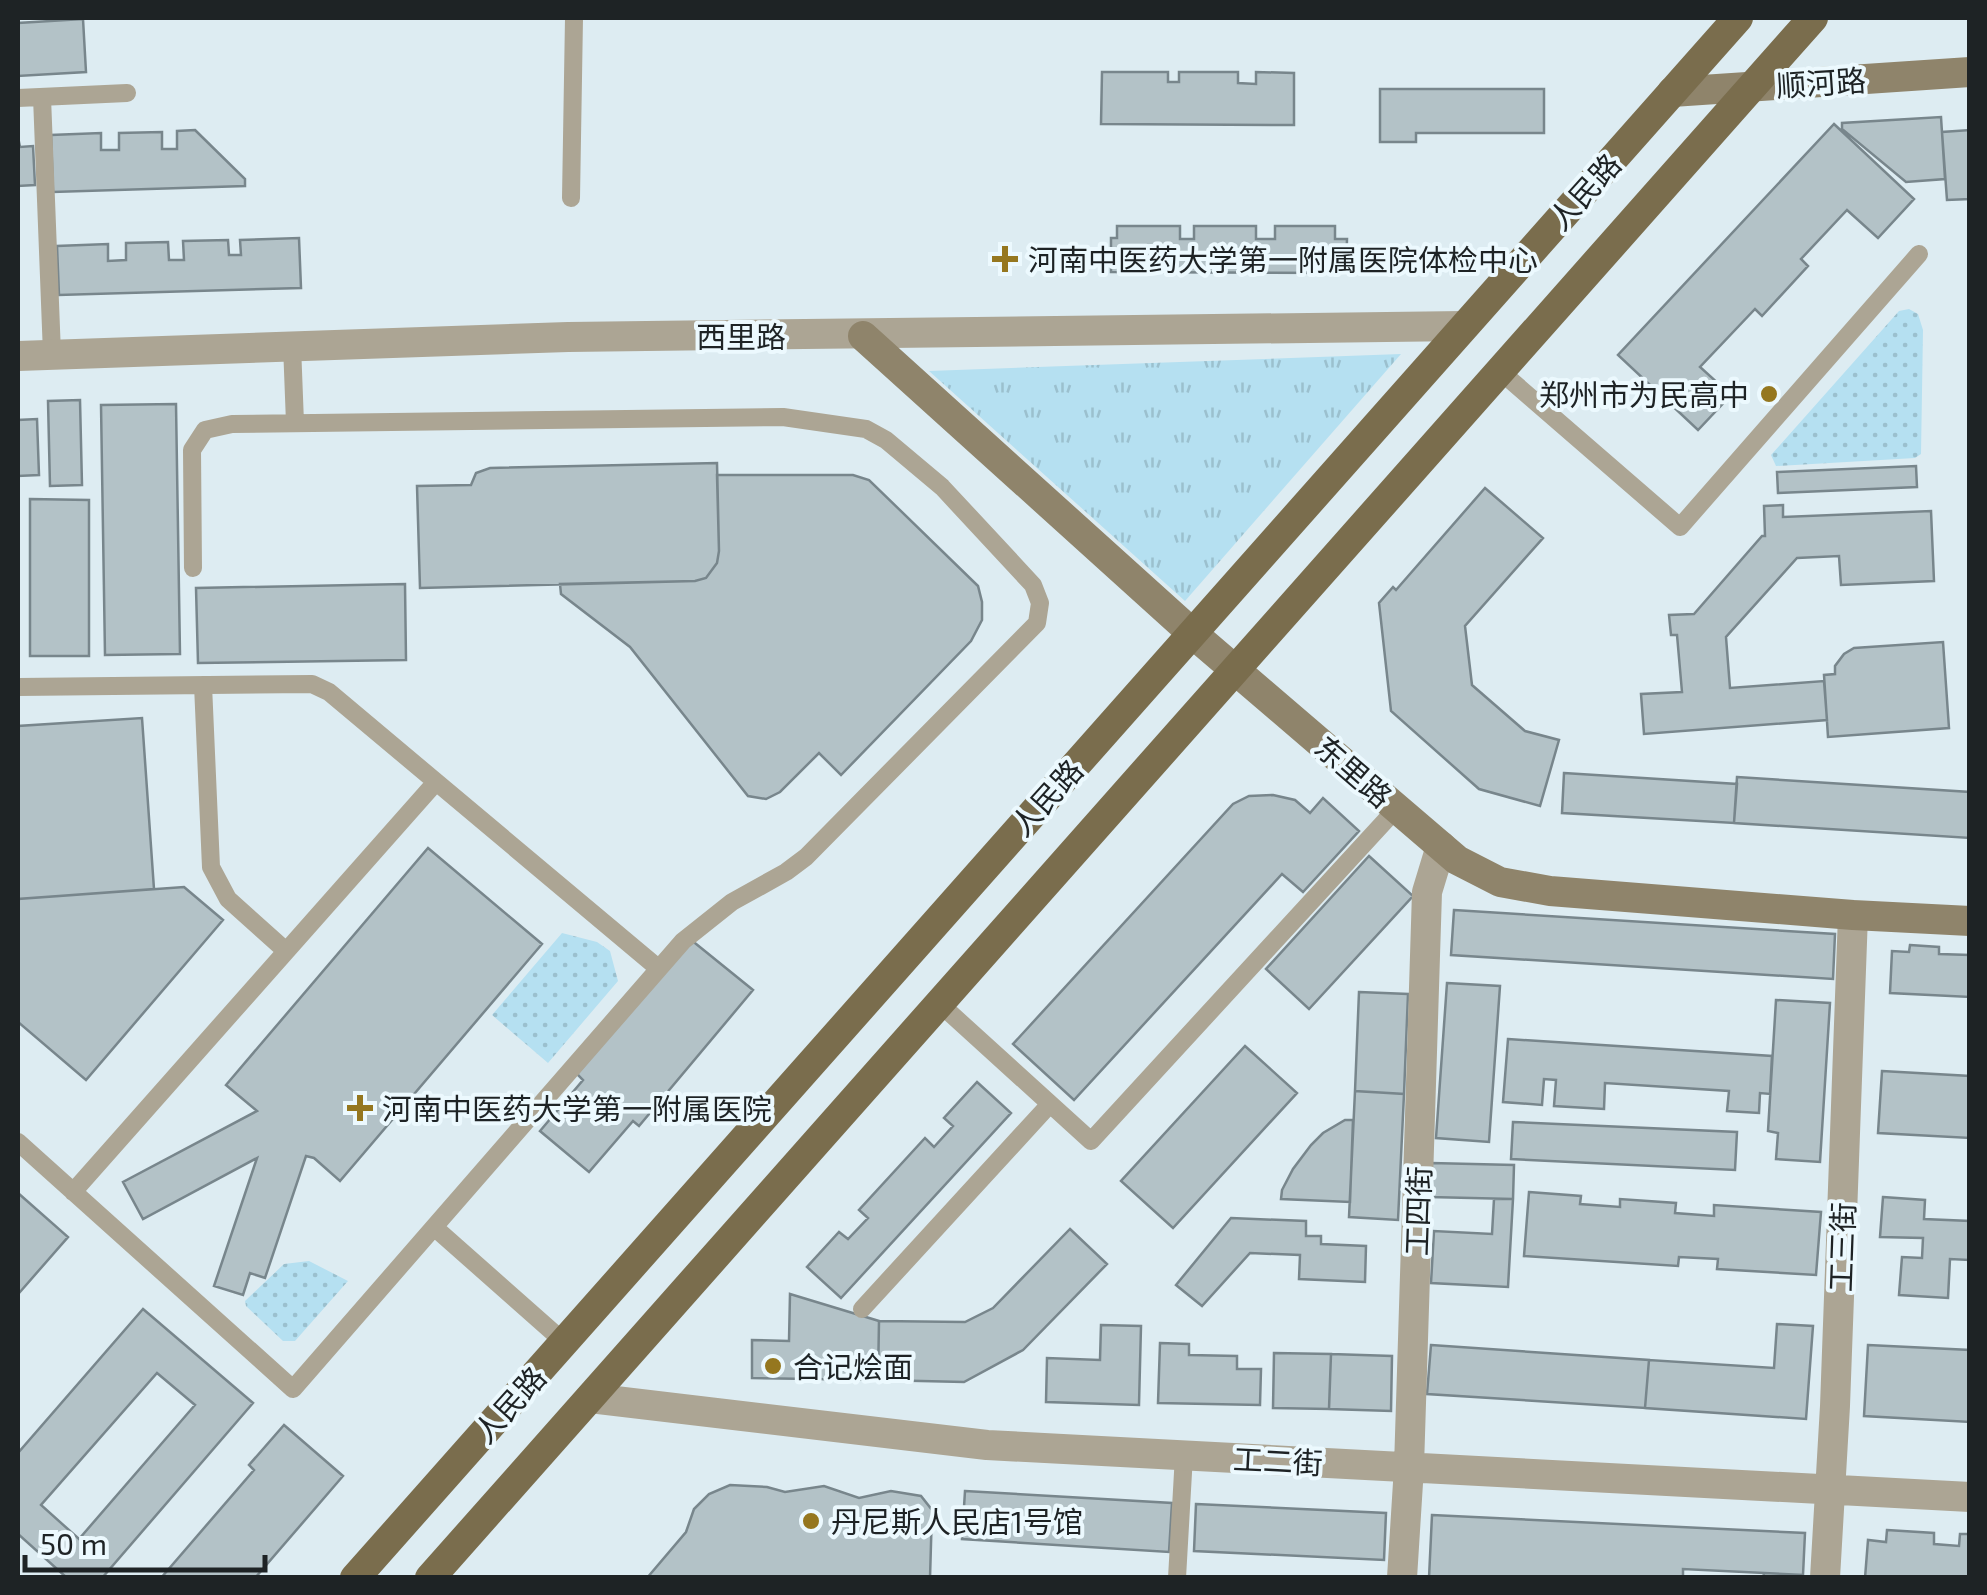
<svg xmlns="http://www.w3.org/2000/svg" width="1987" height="1595" font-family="'Exo 2','Noto Sans SC',sans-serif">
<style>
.grass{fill:url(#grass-dots)}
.park{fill:url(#park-tufts)}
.building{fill:#b3c2c7;stroke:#78868c;stroke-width:2.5;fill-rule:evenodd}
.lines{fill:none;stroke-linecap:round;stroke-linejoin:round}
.lane{stroke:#aca594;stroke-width:18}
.street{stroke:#aca594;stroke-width:30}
.secondary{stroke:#8f846b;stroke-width:30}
.primary{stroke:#7a6d4d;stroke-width:30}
.poi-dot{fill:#95771f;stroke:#ecf9fe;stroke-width:4}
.labels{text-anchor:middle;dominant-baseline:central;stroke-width:8;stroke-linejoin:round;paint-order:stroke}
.street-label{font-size:30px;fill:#1e2325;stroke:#ecf9fe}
.poi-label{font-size:30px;fill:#1e2325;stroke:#ecf9fe;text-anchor:start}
</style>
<defs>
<pattern id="grass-dots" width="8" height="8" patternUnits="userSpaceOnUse" patternTransform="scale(2.5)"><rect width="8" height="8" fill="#b5e0f1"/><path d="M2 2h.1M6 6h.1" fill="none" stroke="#9bc0ce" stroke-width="1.8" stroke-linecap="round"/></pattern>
<pattern id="park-tufts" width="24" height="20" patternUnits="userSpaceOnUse" patternTransform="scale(2.5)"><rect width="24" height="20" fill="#b5e0f1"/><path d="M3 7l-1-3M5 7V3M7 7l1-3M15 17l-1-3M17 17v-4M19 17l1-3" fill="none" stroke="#9bc0ce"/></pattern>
</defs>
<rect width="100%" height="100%" fill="#ddecf2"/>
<path class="grass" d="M1909,309L1918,314L1923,330L1921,454L1915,458L1776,466L1771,455L1899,311Z
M562,933L597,942L610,951L618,981L548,1063L492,1015Z
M309,1261L348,1281L295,1341H283L246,1306L245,1301L284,1264Z"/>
<path class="park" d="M1401,354L1185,601L929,371Z"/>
<path class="building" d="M83,19L86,72L18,76V23Z
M1102,72H1168V82H1179V72H1238V83L1256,84V72L1294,73V125L1101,124Z
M1380,89H1544V133H1416V142H1380Z
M1941,117L1945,179L1906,182L1842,129V123Z
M1834,124L1914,199L1878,238L1847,210L1801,259L1808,266L1762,316L1755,309L1700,367L1731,395L1698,430L1618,355Z
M195,130L245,179V186L53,192L51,135L101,133V150H119V133L162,132V149H177V131Z
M1970,130V199L1947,200L1942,132Z
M18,137L20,147L33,146L35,185L18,186Z
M1117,226H1180V239H1194V226H1256V239H1275V226H1335V239H1347L1346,273L1111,272V238H1117Z
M299,238L301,288L59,295L57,246L108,244V261L126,260V243L168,242L169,260H184L183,241L228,240L229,255H241L240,240Z
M80,400L82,485L50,486L48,401Z
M176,404L180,654L105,655L101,405Z
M37,419L39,475L18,476V420Z
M717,463L719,551L717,563L706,578L695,581L420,588L417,486L471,485L476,473L490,468Z
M1916,466L1917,487L1778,493L1777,472Z
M717,475H853L869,480L978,586L982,602V620L971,641L841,775L819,753L780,792L766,799L748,796L630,647L561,594L560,584L695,581L706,578L717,563L719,551Z
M1485,488L1543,538L1465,626L1472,685L1525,731L1559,740L1540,806L1479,789L1391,711L1379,603L1393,587L1396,590Z
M30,499L89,500V656H30Z
M1783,505V517L1931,511L1934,581L1841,585L1839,556L1797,558L1726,637L1730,688L1824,681L1827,720L1644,734L1641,694L1682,692L1677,635H1671L1669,615L1694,614L1762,536H1765L1764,506Z
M405,584L406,660L198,663L196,588Z
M1943,642L1949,728L1828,737L1824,675L1835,674V666L1844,654L1854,648Z
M142,718L154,889L18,899V726Z
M1564,773L1737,784L1734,823L1562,813Z
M1737,777L1970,792V838L1734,823Z
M1273,795L1295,800L1310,813L1323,798L1359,831L1303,892L1282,874L1074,1100L1013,1044L1233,804L1249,796Z
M428,848L542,944L340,1181L314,1158L306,1156L265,1278L250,1273L243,1295L214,1286L257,1158L143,1219L123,1182L257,1111L226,1085Z
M1369,856L1413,896L1309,1009L1266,969Z
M184,887L223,920L86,1080L18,1022V899Z
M1454,910L1835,934L1833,979L1451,955Z
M690,939L753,990L639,1126L633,1121L589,1172L540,1131L583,1080L577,1074Z
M1910,945L1939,947V954L1970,955V997L1890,993L1892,951L1909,952Z
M1447,983L1500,986L1489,1142L1436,1138Z
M1359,992L1408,994L1404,1094L1355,1091Z
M1776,1000L1830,1003L1820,1162L1776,1159L1778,1133L1768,1131Z
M1508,1039L1772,1056L1770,1094L1760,1093L1759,1113L1727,1111L1729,1091L1605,1083L1604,1109L1554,1106L1556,1080L1544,1079L1542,1105L1503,1102Z
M1245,1046L1297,1093L1173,1228L1121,1181Z
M1882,1071L1970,1076V1138L1878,1133Z
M977,1082L1011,1113L841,1298L807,1267L839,1232L848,1239L868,1218L859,1210L925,1138L934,1147L953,1126L944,1118Z
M1355,1091L1404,1094L1398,1220L1349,1217Z
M1345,1120H1353L1350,1202L1281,1199L1282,1190L1293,1169L1311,1145L1323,1133Z
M1513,1122L1737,1132L1735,1170L1511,1159Z
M1431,1163L1514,1165L1513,1199L1430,1197Z
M1529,1192L1581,1196L1580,1204L1620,1207V1199L1676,1203L1675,1213L1714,1216V1205L1821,1212L1816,1275L1717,1269L1718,1259L1679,1257L1678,1266L1524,1256Z
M18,1193L68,1237L20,1292L18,1290Z
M1883,1197L1925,1200L1924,1219L1970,1221L1969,1260L1950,1259L1948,1298L1899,1295L1902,1257L1922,1258L1923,1238L1880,1237Z
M1494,1199H1513L1508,1287L1431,1283L1434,1231L1492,1234Z
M1231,1218L1306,1221V1236H1321V1244L1366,1246L1365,1282L1299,1279L1300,1255L1250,1253L1202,1306L1176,1285Z
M1070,1229L1107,1264L1023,1350L964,1382L878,1380L879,1321L965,1322L993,1308Z
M790,1294L879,1321L878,1380L752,1378V1340L789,1341Z
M143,1309L253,1403L102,1578H67L18,1534V1453ZM157,1373L195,1405L79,1539L41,1505Z
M1777,1324L1813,1326L1806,1419L1645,1408L1649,1360L1774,1368Z
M1101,1325L1141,1326L1139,1405L1046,1402L1047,1358L1100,1360Z
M1160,1343L1189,1344V1355L1237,1356V1369H1261L1260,1405L1158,1403Z
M1431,1345L1649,1360L1645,1408L1427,1394Z
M1868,1345L1970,1350V1422L1864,1416Z
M1274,1353L1331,1354L1329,1409L1273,1408Z
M1331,1354L1392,1356L1391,1411L1329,1409Z
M284,1425L343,1476L255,1578H161L254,1470L249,1465Z
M730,1485L767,1487L785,1492L824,1486L859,1498L891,1491L921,1496L932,1510L930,1578H647L686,1532L694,1509L709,1494Z
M965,1491L1172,1503L1169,1552L962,1539Z
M1196,1504L1386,1513L1384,1560L1194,1551Z
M1432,1515L1805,1533L1803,1575L1683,1569V1578H1429Z
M1887,1530L1934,1533V1544L1959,1546L1960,1534H1970V1578H1865L1868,1540L1886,1542Z
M1764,1573L1803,1575V1578H1763Z"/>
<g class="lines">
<path class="lane" d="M42,97L52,354
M18,98L127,93
M571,198L574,18
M292,345L295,423
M1500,371L1680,527L1919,254
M203,685L211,867L228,899L286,951
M18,687L312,684L329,692L658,968
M939,1003L1091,1141L1397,808
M18,1142L293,1389L683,941L732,902L786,872L806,857L1037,623L1040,603L1033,585L942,487L886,440L866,429L783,417L232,424L205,430L192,450L193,568
M73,1192L436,782
M434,1227L564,1342
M862,1309L1050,1104
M1177,1578L1184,1455"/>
<path class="street" d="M18,356L568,337L1464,326
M590,1398L987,1445L1970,1497
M1402,1578L1409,1467L1427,892L1441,846
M1825,1578L1835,1406L1853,915"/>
<path class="secondary" d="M1672,92L1970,72
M863,336L1192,633L1457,860L1500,882L1550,891L1853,915L1970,921"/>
<path class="primary" d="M355,1578L1738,18
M430,1578L1813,18"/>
</g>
<g class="poi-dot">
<path d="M1000 244h10v10h10v10h-10v10h-10v-10h-10v-10h10z"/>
<circle cx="1769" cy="394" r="10"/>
<path d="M355 1093h10v10h10v10h-10v10h-10v-10h-10v-10h10z"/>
<circle cx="773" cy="1366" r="10"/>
<circle cx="811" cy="1521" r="10"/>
</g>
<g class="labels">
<g class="street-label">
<text transform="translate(1821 82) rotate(-4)">顺河路</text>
<text transform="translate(1584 191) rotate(-48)">人民路</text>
<text x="741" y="336">西里路</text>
<text transform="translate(1354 771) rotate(41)">东里路</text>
<text transform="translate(1046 797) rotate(-48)">人民路</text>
<text transform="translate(1417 1211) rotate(-88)">工四街</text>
<text transform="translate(1841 1247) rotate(-88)">工三街</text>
<text transform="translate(509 1404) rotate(-48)">人民路</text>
<text transform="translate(1278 1460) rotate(3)">工二街</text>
</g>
<g class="poi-label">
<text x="1028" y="259">河南中医药大学第一附属医院体检中心</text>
<text x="1749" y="394" text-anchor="end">郑州市为民高中</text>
<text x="382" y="1108">河南中医药大学第一附属医院</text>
<text x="793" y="1366">合记烩面</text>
<text x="831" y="1521">丹尼斯人民店1号馆</text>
</g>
</g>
<rect width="1987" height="1595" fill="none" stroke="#1e2325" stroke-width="40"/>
<path d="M25 1555v15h240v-15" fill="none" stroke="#1e2325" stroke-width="5"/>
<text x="40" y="1555" font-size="30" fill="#1e2325" stroke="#ecf9fe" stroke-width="8" paint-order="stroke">50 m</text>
</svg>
